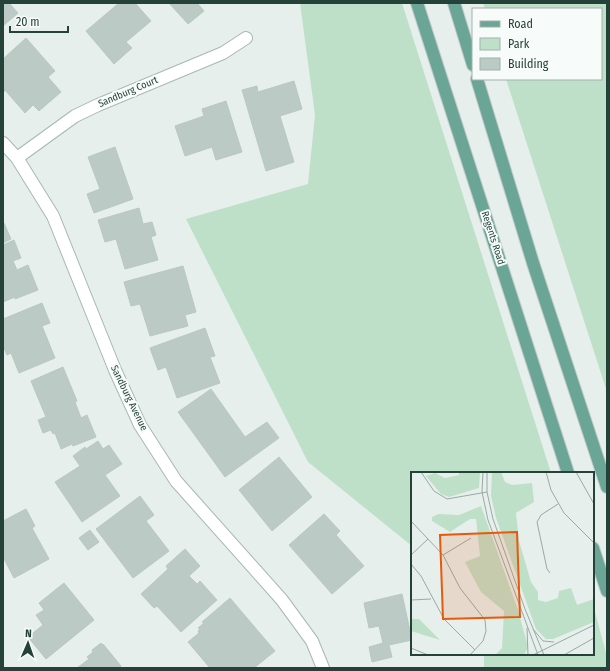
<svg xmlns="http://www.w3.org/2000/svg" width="610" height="671" font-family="'Fira Sans Condensed',sans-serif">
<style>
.green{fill:#bfe0c8}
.building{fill:#bbcac4;stroke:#b8c9c2}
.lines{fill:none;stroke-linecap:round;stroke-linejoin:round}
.minor-casing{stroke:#a8b8b2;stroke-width:14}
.major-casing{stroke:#c2cac8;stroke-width:14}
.minor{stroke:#fff;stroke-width:12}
.major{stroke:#6aa596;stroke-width:12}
.labels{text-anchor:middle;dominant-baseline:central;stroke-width:4;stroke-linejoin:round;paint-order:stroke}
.street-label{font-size:10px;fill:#24423a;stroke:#f7fbf9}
.inset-road{fill:none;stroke:#98aaa4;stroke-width:1}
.view{fill:#e8590c;fill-opacity:0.15;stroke:#e8590c;stroke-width:2}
.inset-edge{fill:none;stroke:#24423a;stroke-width:2}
</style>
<rect width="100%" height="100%" fill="#e6efeb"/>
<path class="green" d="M300,3H402L551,473H412V546L308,462L186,219L308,184L315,115Z
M483,3H607V392L506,79H601V9H485Z
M593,604L607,657V668H484V654H593Z"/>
<path class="building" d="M3,3H9L18,13L3,26Z
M119,3H135L151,21L126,42L132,48L114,64L86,31Z
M169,3H198V4L204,11L188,24Z
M26,38L55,71L48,77L61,92L39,111L33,105L25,113L5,90L4,92L3,91V59Z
M294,81L302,109L280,116L294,162L266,171L242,90L257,86L258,92Z
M226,101L242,152L216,160L212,147L185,156L175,126L204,116L202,109Z
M115,147L133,199L94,213L87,194L100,189L88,157Z
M139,208L143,224L152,222L156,235L151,237L158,260L125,269L116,239L105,242L98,220Z
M3,223H4L11,239L3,243Z
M14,240L21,258L13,261L17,270L28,265L38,290L15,299V297L3,302V245Z
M183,266L196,312L185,315L188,326L150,336L140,304L131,306L124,282Z
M42,303L50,323L42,326L55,358L19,373L11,353L7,355L3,346V319Z
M205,328L215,356L210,357L220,383L177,398L166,367L158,370L150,348Z
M63,367L77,401L75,402L81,418L87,415L96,437L73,446L72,444L61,449L55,433L53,434L51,430L43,433L38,420L46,417L31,381Z
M211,389L245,437L267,422L279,438L225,477L178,412Z
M98,441L103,449L109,445L122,464L105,475L120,496L82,522L55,482L80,466L73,456L85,447L86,449Z
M279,457L312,497L272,531L239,490Z
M140,496L154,515L146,521L169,551L133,578L96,529Z
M26,509L35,526L32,528L49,559L14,578L3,557V521Z
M324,514L340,531L336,535L364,566L332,594L289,545Z
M90,530L99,542L88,550L79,538Z
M185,549L200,566L189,576L197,584L200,581L217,600L181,632L157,606L154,608L141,594L168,569L166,566Z
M64,583L94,620L46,659L28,637L43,625L36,615L44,610L39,603Z
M402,594L412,640L389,645L392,657L372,662L369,647L383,643L379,626L369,628L364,603Z
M230,598L275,651L254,668H242L240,667L239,668H210L188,642L199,633L198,631L200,629L198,628L204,623L202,622Z
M101,643L102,645L103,644L121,666L119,668H77L89,659L87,657L93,652L92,650Z"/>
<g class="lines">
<g class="minor-casing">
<path id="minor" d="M3,143L17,158L53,216L115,370L140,425L176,481L282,600L312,641L323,668
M17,158L75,116L98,105L223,53L246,38"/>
</g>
<g class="major-casing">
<path id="major" d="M417,3L568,473
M454,3L473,65
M477,79L533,263L607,487
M593,548L607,591"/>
</g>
<use href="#minor" class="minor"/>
<use href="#major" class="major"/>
</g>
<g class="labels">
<g class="street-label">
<text transform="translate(128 92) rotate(-23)">Sandburg Court</text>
<text transform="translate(493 238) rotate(72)">Regents Road</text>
<text transform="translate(129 398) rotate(64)">Sandburg Avenue</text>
</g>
</g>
<g transform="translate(411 472)">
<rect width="183" height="183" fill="#e6efeb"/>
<path d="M48,0H69L68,16L38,25L30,22L15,4L24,1L34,6L48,3ZM81,0H90L94,10L101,13L121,11L123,30L105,41L108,69L120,110L127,120V128L135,130L147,126L148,119L160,116L166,133L183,127V150L142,167H135L125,157L85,46L80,24ZM70,34L107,138L117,175L113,183H84L91,176L93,139L70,120L54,90L69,84L65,47H59L39,60L21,49V45L27,42L48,43ZM0,147H8L29,168L0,159Z" fill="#bfe0c8"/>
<path class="inset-road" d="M10,0L23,19L36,27L76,20M72,0L71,20L77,48L127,183M76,0V20L82,47L114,137L133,183M135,0L140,18L153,41L183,71M165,0L183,32M0,49L32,83L49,116L74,148L75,159L72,169L59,183M0,83L17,67M32,83L60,66M0,92L10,104L33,147L64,178M139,101L136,97L126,50L130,43L147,32M0,128L20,127M116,156L117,183M122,157L132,169L143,170M0,176L17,183M122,183L183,153M153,183L183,166"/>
<path class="view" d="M106,60L109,145L32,147L29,63Z"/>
<rect width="183" height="183" class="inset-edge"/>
</g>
<rect width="610" height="671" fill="none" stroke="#24423a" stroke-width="8"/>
<rect x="472" y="8" width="130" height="72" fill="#f7fbf9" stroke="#a3b1ad"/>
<rect x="480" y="21" width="20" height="6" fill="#6aa596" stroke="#a3b1ad"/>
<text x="508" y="28" font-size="12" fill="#24423a">Road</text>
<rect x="480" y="38" width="20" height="12" fill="#bfe0c8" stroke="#a3b1ad"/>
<text x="508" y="48" font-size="12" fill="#24423a">Park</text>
<rect x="480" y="58" width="20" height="12" fill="#bbcac4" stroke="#a3b1ad"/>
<text x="508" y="68" font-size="12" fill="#24423a">Building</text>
<g transform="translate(28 643) rotate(2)" stroke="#f7fbf9" stroke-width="3" paint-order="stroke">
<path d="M0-3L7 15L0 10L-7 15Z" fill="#24423a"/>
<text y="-6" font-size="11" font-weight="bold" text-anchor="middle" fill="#24423a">N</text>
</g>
<path d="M10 26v6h58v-6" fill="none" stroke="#24423a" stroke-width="2"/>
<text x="16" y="26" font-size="12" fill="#24423a" stroke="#f7fbf9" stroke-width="3" paint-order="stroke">20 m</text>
</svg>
